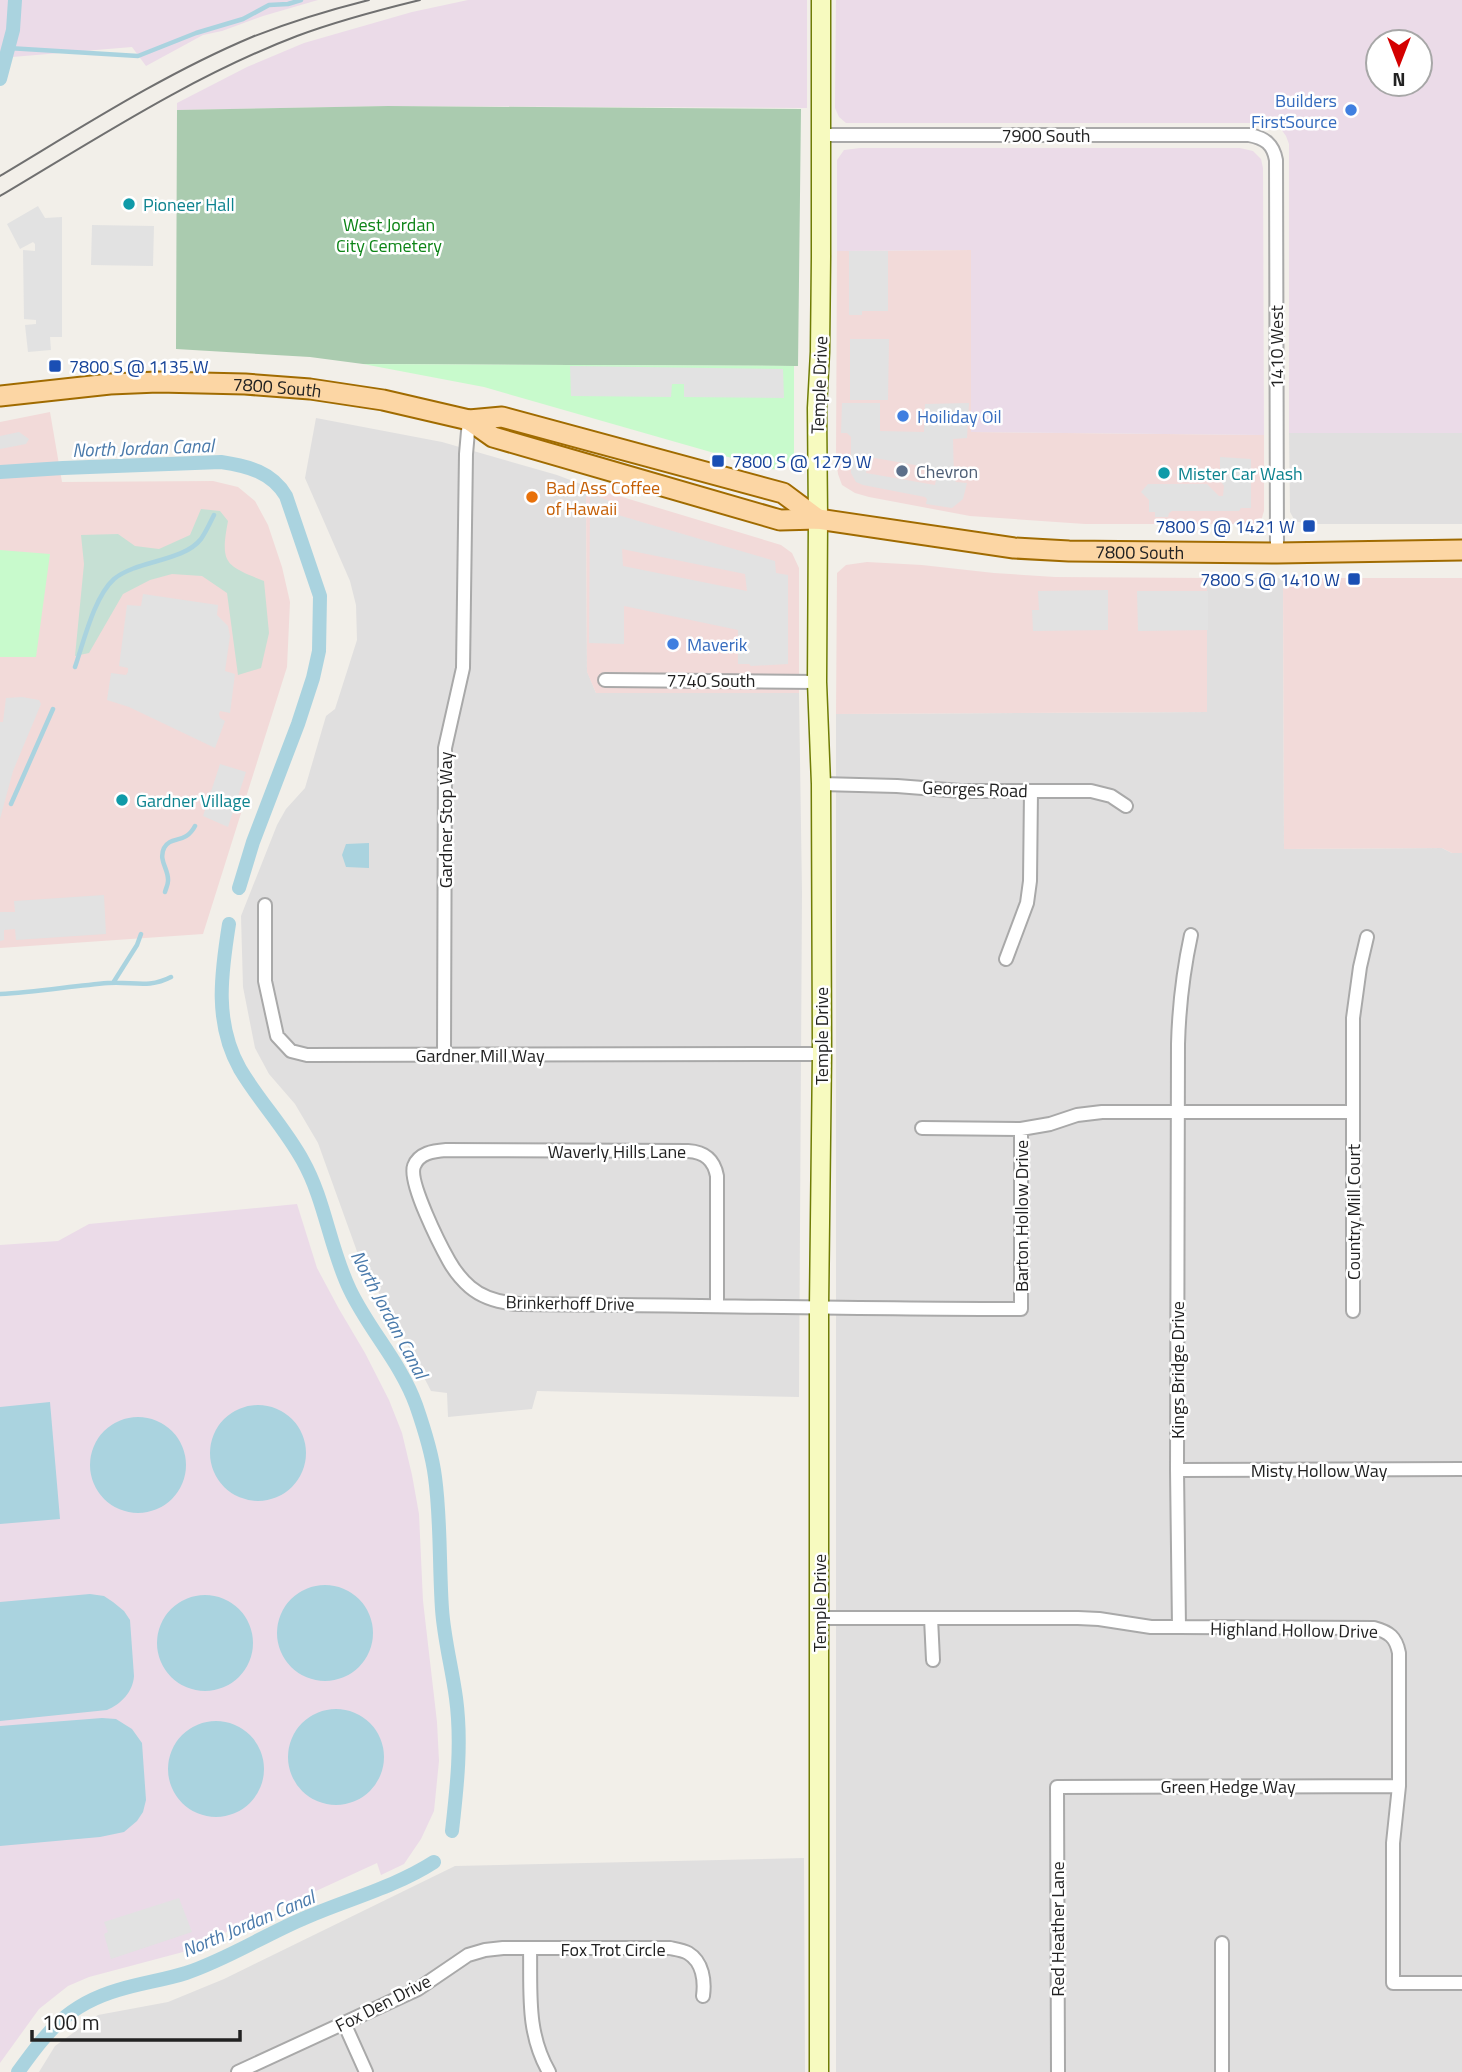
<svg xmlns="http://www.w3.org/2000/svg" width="1462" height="2072" font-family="'Titillium Web',sans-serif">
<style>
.residential{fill:#e0dfdf}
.commercial{fill:#f2dad9}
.industrial{fill:#ebdbe8;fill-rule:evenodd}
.wetland{fill:#c6e0d4}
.cemetery{fill:#aacbaf}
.park{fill:#c8facc}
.parking{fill:#e2e2e2;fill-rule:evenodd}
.water{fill:#aad3df}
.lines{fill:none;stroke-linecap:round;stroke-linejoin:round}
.stream{stroke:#aad3df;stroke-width:4.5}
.canal{stroke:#aad3df;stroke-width:14}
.street-casing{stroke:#a9a9a9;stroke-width:16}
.secondary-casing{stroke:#707d05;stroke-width:21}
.primary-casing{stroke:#a06b00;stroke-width:23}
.street{stroke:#fff;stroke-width:12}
.secondary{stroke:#f7fabf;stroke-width:18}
.primary{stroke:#fcd6a4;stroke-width:19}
.tram{stroke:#707070;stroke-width:2}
.shop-dot{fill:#3f7fe0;stroke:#fff;stroke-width:2.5}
.culture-dot{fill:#0f9aa8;stroke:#fff;stroke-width:2.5}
.transit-dot{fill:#1a4fb4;stroke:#fff;stroke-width:2.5}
.service-dot{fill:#5c6f8a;stroke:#fff;stroke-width:2.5}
.food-dot{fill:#e8710a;stroke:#fff;stroke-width:2.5}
.labels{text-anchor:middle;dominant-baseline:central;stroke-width:5;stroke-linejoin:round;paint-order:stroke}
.shop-label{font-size:18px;fill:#366cbe;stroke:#fff;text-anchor:start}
.street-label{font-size:18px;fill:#222;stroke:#fff}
.culture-label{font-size:18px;fill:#0d838f;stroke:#fff;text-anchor:start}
.park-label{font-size:18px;fill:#0c8416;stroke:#fff}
.transit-label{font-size:18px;fill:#164399;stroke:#fff;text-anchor:start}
.service-label{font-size:18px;fill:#4e5e75;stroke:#fff;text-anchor:start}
.food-label{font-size:18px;fill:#c56008;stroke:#fff;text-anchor:start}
.water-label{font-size:19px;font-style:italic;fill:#4a7aab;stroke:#fff}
</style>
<rect width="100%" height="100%" fill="#f2efe9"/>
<path class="residential" d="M316,418L442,442L557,475L586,486L587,671L596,693H799L802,893L799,1397L537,1391L532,1409L448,1417L447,1393L431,1391L400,1331L359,1257L318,1143L295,1104L269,1074L255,1048L243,987L241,916L277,825L286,809L305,788L326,716L335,709L357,640L356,605L350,581L305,478Z
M1289,433H1462V524H1307L1295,521L1290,512Z
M1207,578H1283L1284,849L1442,848L1452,853H1462V2072H836V714L1207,712Z
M804,1858L805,2072H39L55,2046L98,2015L168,2002L224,1979L455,1866Z"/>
<path class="commercial" d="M971,250L972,432L1264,435V511L1261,521L1253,524H1085L970,516L869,497L855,493L842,485L838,474L836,459L837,251Z
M50,412L62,482L213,481L238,487L255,501L268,525L282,567L290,602L287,667L203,934L0,948V422Z
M586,486L781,545L792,553L799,568V693H596L587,672Z
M867,562L922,565L994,573L1055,577L1207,578V712L836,714L837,573L846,565Z
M1462,578V853H1452L1442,848L1284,849L1283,578Z"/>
<path class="industrial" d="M0,0H318L263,16L222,31L203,35L146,66L132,47L0,58Z
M468,0H807V108L388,106L177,110V103L247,67L304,43L412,12Z
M836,0H1462V433H1289V144L1286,136L1281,129L1265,123H846L839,117L835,108ZM1378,42H1420V84H1378Z
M860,148H1240L1253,151L1261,159L1263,168L1264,435L971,432V250L837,251V160L844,150Z
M297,1204L317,1268L339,1309L365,1353L389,1400L402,1433L412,1475L419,1514L423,1601L437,1722L439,1761L434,1811L421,1839L404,1864L381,1875L377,1863L183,1952L89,1977L68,1986L39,2009L0,2063V1245L58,1241L89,1224Z"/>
<path class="wetland" d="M201,509L220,511L228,521C220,564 225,565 264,581L269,633L261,668L238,675L227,593L202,576L172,574L150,580L123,594L89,653L75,656L84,564L81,535L118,534L135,546L159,549L190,535Z"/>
<path class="cemetery" d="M388,106L801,109L798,366L363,364L310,357L176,349L177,110Z"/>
<path class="park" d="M363,364L794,366V456C789,465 780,470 770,469L484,387Z
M0,550L50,554L36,657H0Z"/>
<path class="parking" d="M38,206L45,218L62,217V337H50L51,350L28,352L25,325L36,324V320L24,319L23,250L35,251V244L33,242L20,249L7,224Z
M92,225L154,226L153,266L91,265Z
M849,251H888V311H862V315H849Z
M850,339H889L888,400H850Z
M570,366L783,369L784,398L684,397V384H672L671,397L571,396Z
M842,403H880V431L924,432L925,404L969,403L967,438L953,439L954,479L956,482L967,483L963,499L952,508L926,504L927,499L925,497L863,485L856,482L851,473V437L847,433H841ZM869,457L938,469L935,485L866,473Z
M19,432L29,439L26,444L0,449V436Z
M1220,457L1251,459V508H1241L1239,511H1172L1169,513L1168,517H1155V512H1149V500L1141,492L1148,484H1207L1219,496H1223L1224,486L1220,480Z
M590,493L614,503L615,512L618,515L775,561L776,573L788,575V664L751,666L749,664H738V630L624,606V644L589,643ZM622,549L745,574L747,591L623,566Z
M1108,590V630L1033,631L1032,610H1039L1038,591Z
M1137,591H1208V630L1138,631Z
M143,594L218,605L217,615L228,626L230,636L225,671L235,674L230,713L220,711L219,714L220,718L225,721L215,748L129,707L107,700L111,673L126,675L128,672V668L119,666L127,605L141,606Z
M22,697L39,700L41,704L13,771L0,819V722H3L6,698Z
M220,764L246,772L228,827L203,816Z
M104,895L106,934L16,940L15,929L4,930V940L0,941V912H15L14,901Z
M179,1898L192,1932L111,1959L104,1934L108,1932L104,1922Z"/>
<path class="water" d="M369,843V868L346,867L342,855L346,844Z
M50,1402L60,1519L0,1524V1407Z
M210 1453a48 48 0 1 1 96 0a48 48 0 1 1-96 0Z
M90 1465a48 48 0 1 1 96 0a48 48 0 1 1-96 0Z
M277 1633a48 48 0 1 1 96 0a48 48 0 1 1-96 0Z
M90,1594L104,1596L113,1602L124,1611L130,1620L134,1676C133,1692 121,1704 107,1710L0,1721V1602Z
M157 1643a48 48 0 1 1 96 0a48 48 0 1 1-96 0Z
M288 1757a48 48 0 1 1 96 0a48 48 0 1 1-96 0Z
M102,1718L116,1719L132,1729L142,1743L146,1800L143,1812L137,1821L124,1832L100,1837L0,1846V1726Z
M168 1769a48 48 0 1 1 96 0a48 48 0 1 1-96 0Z"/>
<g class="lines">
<path class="stream" d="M8,48L138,56L196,33L243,19L269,5L288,4L301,0
M75,667C84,641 94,597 114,579C137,560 183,562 201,539C206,532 210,523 214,515
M11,804L53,709
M165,892C166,888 168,885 168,881C169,869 158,861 164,848C171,835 185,845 195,826
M113,983L137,945L141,934
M0,994C36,992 72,986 108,983C132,981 148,989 171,977"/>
<path class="canal" d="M0,79L13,30L15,0
M0,472L63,468L221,462C248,466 272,472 286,496L320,596L319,651L313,678L298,724L253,842L239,888
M229,924C221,974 214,1023 240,1069C259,1101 285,1128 303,1161C325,1200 330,1249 350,1290C369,1330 401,1363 416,1405C424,1428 432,1453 435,1477C441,1521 439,1565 442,1609C444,1639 452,1668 456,1698C462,1742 457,1787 452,1831
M18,2072C48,2031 67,2005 118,1990C141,1983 164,1980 186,1973C228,1959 266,1934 307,1917C349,1899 395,1887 434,1862"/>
<g class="street-casing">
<path id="street" d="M820,135H1249C1265,138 1273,144 1276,160L1277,553
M605,680L817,682
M821,784L897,786L961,791H1091L1111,796L1126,806
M265,905V981L277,1036L291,1051L307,1055L822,1054
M1006,959L1027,903L1030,881L1031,791
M444,1055L445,748L463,668L466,454L469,420
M922,1128L1021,1129L1050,1124L1077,1115L1102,1112H1353
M717,1305V1176C714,1160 705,1152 688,1151L446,1150C433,1151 419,1153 414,1166C408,1182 440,1245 449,1261C454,1270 462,1280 470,1287C484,1299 502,1303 520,1304C687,1305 854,1309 1021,1309V1129
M1353,1311V1018L1360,967L1367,937
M1177,1470L1462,1469
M819,1618H1078L1099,1619L1151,1627H1179L1374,1628C1389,1632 1396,1637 1399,1653V1786L1393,1843V1983H1462
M931,1618L933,1660
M1179,1627L1177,1470L1178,1044C1179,1007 1183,972 1191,935
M1222,1943V2072
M530,1948C531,1992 526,2032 549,2072
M344,2023L366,2072
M238,2072L418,1989L468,1955L485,1950L503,1948H670C675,1949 683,1950 688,1953C703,1962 705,1981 703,1996
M1058,2072L1057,1787L1399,1786"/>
</g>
<g class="secondary-casing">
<path id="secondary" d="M819,2072V1307L822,1054L821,784L817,682L818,519L817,408L820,352L821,257V0"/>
</g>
<g class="primary-casing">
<g id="primary">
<path id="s1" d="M0,396L110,384L158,382L245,384L310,389L383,400L469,420L502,417L783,493L818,519"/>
<path id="s2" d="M469,420L493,437L780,520L818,519L1014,548L1069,551L1277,553L1462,550"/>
</g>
</g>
<use href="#street" class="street"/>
<use href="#secondary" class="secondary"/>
<use href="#primary" class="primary"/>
<path class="tram" d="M0,176C82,127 164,74 252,37C290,22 329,10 369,0
M0,196C96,139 192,76 297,36C337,21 379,10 420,0"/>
</g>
<g class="shop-dot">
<circle cx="1351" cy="110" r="7"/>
<circle cx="903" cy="416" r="7"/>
<circle cx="673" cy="644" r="7"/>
</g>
<g class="culture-dot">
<circle cx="129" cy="204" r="7"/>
<circle cx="1164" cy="473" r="7"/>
<circle cx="122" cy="800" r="7"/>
</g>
<g class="transit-dot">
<rect x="48" y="359" width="14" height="14" rx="3.5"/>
<rect x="711" y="454" width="14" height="14" rx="3.5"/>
<rect x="1302" y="519" width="14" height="14" rx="3.5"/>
<rect x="1347" y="572" width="14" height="14" rx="3.5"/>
</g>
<circle class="service-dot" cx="902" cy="471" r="7"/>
<circle class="food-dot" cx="532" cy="497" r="7"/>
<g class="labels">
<g class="shop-label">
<text x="1337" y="100" text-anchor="end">Builders<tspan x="1337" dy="21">FirstSource</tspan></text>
<text x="917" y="416">Hoiliday Oil</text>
<text x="687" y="644">Maverik</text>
</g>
<g class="street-label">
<text x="1046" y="135">7900 South</text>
<text transform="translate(1276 347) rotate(-90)">1410 West</text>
<text transform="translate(819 385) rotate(-88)">Temple Drive</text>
<text stroke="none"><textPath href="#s1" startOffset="278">7800 South</textPath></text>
<text stroke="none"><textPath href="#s2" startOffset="690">7800 South</textPath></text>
<text x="711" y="680">7740 South</text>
<text transform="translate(975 789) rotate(2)">Georges Road</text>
<text transform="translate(445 820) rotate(-90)">Gardner Stop Way</text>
<text transform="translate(821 1036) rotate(-90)">Temple Drive</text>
<text x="480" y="1055">Gardner Mill Way</text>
<text x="617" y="1151">Waverly Hills Lane</text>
<text transform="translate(1353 1212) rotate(-90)">Country Mill Court</text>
<text transform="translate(1021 1216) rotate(-90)">Barton Hollow Drive</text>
<text transform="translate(570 1303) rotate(1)">Brinkerhoff Drive</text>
<text transform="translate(1177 1370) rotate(-90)">Kings Bridge Drive</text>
<text x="1319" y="1470">Misty Hollow Way</text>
<text transform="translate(819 1603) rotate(-90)">Temple Drive</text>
<text transform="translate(1294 1630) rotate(1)">Highland Hollow Drive</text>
<text x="1228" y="1786">Green Hedge Way</text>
<text transform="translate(1057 1929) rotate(-90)">Red Heather Lane</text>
<text x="613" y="1949">Fox Trot Circle</text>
<text transform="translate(383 2003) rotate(-27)">Fox Den Drive</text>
</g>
<g class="culture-label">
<text x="143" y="204">Pioneer Hall</text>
<text x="1178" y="473">Mister Car Wash</text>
<text x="136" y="800">Gardner Village</text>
</g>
<g class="park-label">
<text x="389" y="224">West Jordan<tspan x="389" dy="21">City Cemetery</tspan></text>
</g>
<g class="transit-label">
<text x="69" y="366">7800 S @ 1135 W</text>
<text x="732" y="461">7800 S @ 1279 W</text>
<text x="1295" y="526" text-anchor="end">7800 S @ 1421 W</text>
<text x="1340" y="579" text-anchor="end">7800 S @ 1410 W</text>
</g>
<g class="service-label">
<text x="916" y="471">Chevron</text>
</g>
<g class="food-label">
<text x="546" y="487">Bad Ass Coffee<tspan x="546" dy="21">of Hawaii</tspan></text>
</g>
<g class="water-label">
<text transform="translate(143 447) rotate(-2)">North Jordan Canal</text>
<text transform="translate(390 1314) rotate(62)">North Jordan Canal</text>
<text transform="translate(248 1923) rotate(-23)">North Jordan Canal</text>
</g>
</g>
<g transform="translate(1399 63) rotate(180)"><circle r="33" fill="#ffffff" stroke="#a7a7a7" stroke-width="2"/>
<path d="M0-5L12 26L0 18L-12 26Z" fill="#d40000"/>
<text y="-10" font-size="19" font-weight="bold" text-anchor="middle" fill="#222222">N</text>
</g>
<path d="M32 2030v10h208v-10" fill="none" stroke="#222222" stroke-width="3.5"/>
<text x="42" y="2030" font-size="21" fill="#222222" stroke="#ffffff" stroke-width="5" paint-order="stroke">100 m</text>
</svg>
